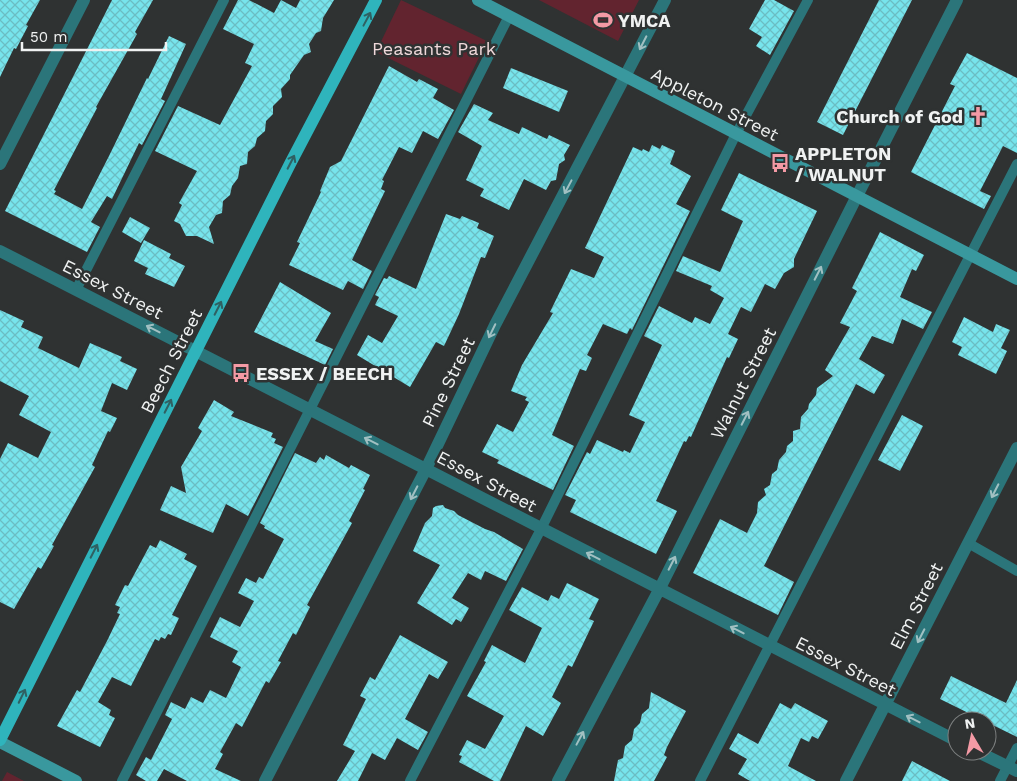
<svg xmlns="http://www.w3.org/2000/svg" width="1017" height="781" font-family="'Work Sans',sans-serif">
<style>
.park{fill:#62242f}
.building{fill:url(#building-cross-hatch)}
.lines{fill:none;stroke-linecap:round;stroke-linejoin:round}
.lane{stroke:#2b757a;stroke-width:10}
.street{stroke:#2b757a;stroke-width:12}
.secondary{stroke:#39989e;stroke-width:12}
.primary{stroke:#2fb4bc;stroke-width:12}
.oneway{stroke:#2f6062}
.oneway2{stroke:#a1c0c2}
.labels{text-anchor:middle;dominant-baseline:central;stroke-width:5;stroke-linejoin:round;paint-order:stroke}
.poi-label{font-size:18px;font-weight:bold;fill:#f0f2f2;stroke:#2f3232;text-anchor:start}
.park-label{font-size:18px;fill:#efd8da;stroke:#2f3232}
.street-label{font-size:18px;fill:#f0f2f2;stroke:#2f3232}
</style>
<defs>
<pattern id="building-cross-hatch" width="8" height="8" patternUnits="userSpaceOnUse" patternTransform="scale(1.25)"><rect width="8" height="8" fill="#77e4ec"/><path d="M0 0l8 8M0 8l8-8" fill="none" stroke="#6bbdc3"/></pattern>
</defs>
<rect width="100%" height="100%" fill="#2f3232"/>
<path class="park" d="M401,0L487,41L461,94L376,52Z
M539,0H639L618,41Z
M7,772L24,781H2Z"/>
<path class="building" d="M0,0H40L26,25L28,26L16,49L14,48L0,77Z
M112,0H153L135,32L137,34L96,107L97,108L54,190L56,191L54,194L82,209L109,156L147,78L148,79L169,36L186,44L161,99L165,101L142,145L139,143L112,199L107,196L91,222L100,227L87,252L5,211Z
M238,0H249L274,13L281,0L296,8L300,0H334L323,18L321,31L316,33L309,44L311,52L304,55L290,75V79L281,89L282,97L273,106V114L266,121L265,131L257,138L255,146L248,152L247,164L240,166L238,178L232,186L230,195L223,201L222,213L216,215L209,227L214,244L197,236H186L180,224L174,221L182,205L179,203L197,171L155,151L178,106L220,125L252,66L245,63L254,44L223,29Z
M765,0H774L794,11L770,55L756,46L762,37L749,29Z
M879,0H912L843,135L817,122Z
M967,53L1017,78V153L1003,146L980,191L991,196L984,209L911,172L955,86L950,84Z
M389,66L417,82L419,79L438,89L433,98L454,110L438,139L423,131L412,153L399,147L382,180L384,181L381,189L385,191L352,260L372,271L363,289L348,281L343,290L289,265L300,243L297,242L321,192L320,191L330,167L341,161Z
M511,68L568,91L559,112L503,88Z
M474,104L493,113L488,120L519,134L522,127L547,139L549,135L570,145L564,155L565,160L559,164L556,180L551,181L546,190L524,179L509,210L480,196L484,189L466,180L482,146L458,132Z
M652,145L660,149L662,145L675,151L670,164L691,176L676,204L690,211L632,330L630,328L627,334L603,324L587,355L592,358L586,371L580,369L552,435L574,446L553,490L497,463L499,460L482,452L497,424L513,432L529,402L525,400L527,397L511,391L522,365L553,313L550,312L571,269L594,278L604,257L585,248L633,147L642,151L643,149L649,152Z
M739,173L817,211L794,259V267L784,273L775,289L765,284L751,312L741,307L728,334L738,339L729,358L727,357L691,437L689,436L686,442L684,441L656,501L677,511L656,554L570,512L576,500L565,495L587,452L590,454L597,440L623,452L624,450L630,453L645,422L629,415L662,345L644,336L659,306L692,323L695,317L710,324L724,298L710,290L712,286L676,271L683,256L720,272L743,221L721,210Z
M446,214L460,219L462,216L479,223L477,228L494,236L485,258L481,257L459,314L444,346L436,342L410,387L357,355L368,335L382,343L398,316L375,305L379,297L375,295L384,278L387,279L389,276L416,289Z
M130,217L150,228L141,243L122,232Z
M880,232L924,255L916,271L912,269L900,297L932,312L923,329L902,319L893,344L872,336L859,359L885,375L874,394L856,384L764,566L794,582L778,615L693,573L720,519L747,533L757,513L758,502L766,495L764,489L770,485L772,474L777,470L779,460L786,452L787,446L793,441V431L800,429L801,417L808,409L809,404L816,395L817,388L833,376L825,370L850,327L840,323L857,291L852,288Z
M144,240L171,254L169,258L185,266L174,287L145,274L148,268L134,261Z
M280,282L331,313L315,341L333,349L325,365L254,332Z
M0,310L24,321L21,327L43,337L38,348L79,368L90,343L122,357L120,361L137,369L127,390L112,383L101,411L117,418L110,432L108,431L92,465L95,467L52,545L54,546L41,569L38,567L14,609L0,602V459L8,443L38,458L51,432L19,415L29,396L0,381Z
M964,317L993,332L996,324L1010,330L1001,348L1007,351L996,374L958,355L962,347L952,342Z
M214,400L234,412L231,416L273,433L271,437L276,439L274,443L283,447L248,516L226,504L213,533L160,510L171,486L186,493L181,467L202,431L198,428Z
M902,415L923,426L900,471L878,460Z
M295,453L316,463L320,457L324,460L326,455L349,468L351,465L370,475L363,489L365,490L349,521L352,523L307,605L310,607L296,635L293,633L278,661L281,662L269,683L266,681L242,727L236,723L220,752L223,754L215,769L241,781H187L164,769L157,781H146L136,775L146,757L151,760L172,719L165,715L171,702L185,709L191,697L203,703L210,690L226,698L241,667L232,662L238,651L210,637L220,617L240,627L254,601L238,593L246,578L256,583L259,577L263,579L284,539L264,528L265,526L260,523Z
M443,505L445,508L454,511L458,515L485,529L494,532L523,549L506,581L485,571L481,580L468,573L452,598L469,608L461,622L456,619L452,625L417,603L440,565L413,551L425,523L432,516L433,508L436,506Z
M160,540L187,554L184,559L197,566L172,615L179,618L171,635L168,634L165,639L161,637L159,641L155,639L131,686L112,677L98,702L111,710L109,715L115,718L100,747L57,726L77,690L80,692L107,641L120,614L117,613L120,607L115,605L125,585L128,586L150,545L156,548Z
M567,583L599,599L589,619L594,621L572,667L568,665L552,697L561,703L543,736L526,726L500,781H494L459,762L462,756L459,755L467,740L485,749L504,716L467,696L486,662L484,661L492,645L525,663L542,628L509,610L522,587L548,601L551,595L559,599Z
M400,635L448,662L438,679L429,674L405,719L428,732L418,750L397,738L385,760L372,753L358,781H337L355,751L343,745L366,699L360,696L370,677L375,680Z
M951,676L1006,703L1017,680V737L940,699Z
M651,692L686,711L667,747L664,755L667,757L654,781H614L618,760L623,758L625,746L632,740L634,729L640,723L642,714L649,708Z
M780,703L791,709L795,703L828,721L818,739L812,736L809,742L801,738L788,766L816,781H750L738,774L747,759L729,749L738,733L758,744Z
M912,761L950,781H902Z"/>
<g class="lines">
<path class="lane" d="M76,290L224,0
M968,543L1017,571
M122,781L509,16
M410,781L541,529L736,134L808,0
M700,781L1017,164
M1000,781L1017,748"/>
<path class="street" d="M0,164L84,0
M0,251L957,741
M976,751L1017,771
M265,781L426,469L495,325L665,0
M558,781L659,590L857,196L957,0
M846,781L1017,448"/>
<path class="secondary" d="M478,0L1017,279
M0,742L76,781"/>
<path class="primary" d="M0,740L290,164L376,0"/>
</g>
<defs><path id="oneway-shaft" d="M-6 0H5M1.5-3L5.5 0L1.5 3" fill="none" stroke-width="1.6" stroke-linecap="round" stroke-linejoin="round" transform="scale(1.25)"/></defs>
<g class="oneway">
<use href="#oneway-shaft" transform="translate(367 19) rotate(-62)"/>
<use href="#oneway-shaft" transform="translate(291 162) rotate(-63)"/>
<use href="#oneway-shaft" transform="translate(218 308) rotate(-63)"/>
<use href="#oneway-shaft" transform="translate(168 406) rotate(-63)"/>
<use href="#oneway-shaft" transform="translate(94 551) rotate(-63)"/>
<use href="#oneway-shaft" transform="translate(22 696) rotate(-64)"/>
</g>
<g class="oneway2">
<use href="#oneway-shaft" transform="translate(643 43) rotate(117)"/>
<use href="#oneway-shaft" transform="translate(568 187) rotate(118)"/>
<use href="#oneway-shaft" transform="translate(818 273) rotate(-63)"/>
<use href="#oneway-shaft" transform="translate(153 329) rotate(-153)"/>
<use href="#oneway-shaft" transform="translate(492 331) rotate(116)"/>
<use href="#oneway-shaft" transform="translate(745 418) rotate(-63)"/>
<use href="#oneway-shaft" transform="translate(371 441) rotate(-153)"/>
<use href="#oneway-shaft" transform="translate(995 491) rotate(117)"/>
<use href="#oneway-shaft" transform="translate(414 493) rotate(117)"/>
<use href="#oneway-shaft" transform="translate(593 556) rotate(-153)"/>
<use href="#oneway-shaft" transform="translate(672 563) rotate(-63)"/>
<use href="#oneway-shaft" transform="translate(737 630) rotate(-153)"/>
<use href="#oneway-shaft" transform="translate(921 636) rotate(117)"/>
<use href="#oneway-shaft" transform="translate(913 719) rotate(-153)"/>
<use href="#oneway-shaft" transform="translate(580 738) rotate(-62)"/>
</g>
<defs>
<g id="stadium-bare" transform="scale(1.5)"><path d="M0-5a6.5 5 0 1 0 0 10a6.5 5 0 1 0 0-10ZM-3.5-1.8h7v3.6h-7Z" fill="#f49aa5" stroke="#2f3232" stroke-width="2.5" paint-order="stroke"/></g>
<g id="church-bare" transform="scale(1.5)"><path d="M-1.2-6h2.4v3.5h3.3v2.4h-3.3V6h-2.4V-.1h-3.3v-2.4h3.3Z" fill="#f49aa5" stroke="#2f3232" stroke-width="2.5" paint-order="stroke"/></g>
<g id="bus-bare" transform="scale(1.5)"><path d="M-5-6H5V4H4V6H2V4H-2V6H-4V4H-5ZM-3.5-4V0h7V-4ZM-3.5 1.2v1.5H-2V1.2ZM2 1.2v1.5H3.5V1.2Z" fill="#f49aa5" stroke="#2f3232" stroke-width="2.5" paint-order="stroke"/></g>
</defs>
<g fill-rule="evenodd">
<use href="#stadium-bare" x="603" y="20"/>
<use href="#church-bare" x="978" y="116"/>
<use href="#bus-bare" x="780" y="163"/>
<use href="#bus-bare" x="241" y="373"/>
</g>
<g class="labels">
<g class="poi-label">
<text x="618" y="20">YMCA</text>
<text x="963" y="116" text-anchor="end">Church of God</text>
<text x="795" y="153">APPLETON<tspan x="795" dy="21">/ WALNUT</tspan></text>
<text x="256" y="373">ESSEX / BEECH</text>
</g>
<g class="park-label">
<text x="434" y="48">Peasants Park</text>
</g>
<g class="street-label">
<text transform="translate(715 104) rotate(27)">Appleton Street</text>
<text transform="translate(113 289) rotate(27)">Essex Street</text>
<text transform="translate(171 361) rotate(-63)">Beech Street</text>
<text transform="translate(448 382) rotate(-64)">Pine Street</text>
<text transform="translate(743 383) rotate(-63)">Walnut Street</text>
<text transform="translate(487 481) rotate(28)">Essex Street</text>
<text transform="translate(916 606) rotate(-63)">Elm Street</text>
<text transform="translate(846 666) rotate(27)">Essex Street</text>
</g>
</g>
<g transform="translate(972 736) rotate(351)"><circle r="24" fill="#2f3232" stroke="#7c7f7f"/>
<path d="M0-4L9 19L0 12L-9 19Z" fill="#f49aa5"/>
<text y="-8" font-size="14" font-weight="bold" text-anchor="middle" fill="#f0f2f2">N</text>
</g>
<path d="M22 42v8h144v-8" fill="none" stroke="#f0f2f2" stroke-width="2.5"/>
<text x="30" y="42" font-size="15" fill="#f0f2f2" stroke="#2f3232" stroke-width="4" paint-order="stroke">50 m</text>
</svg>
